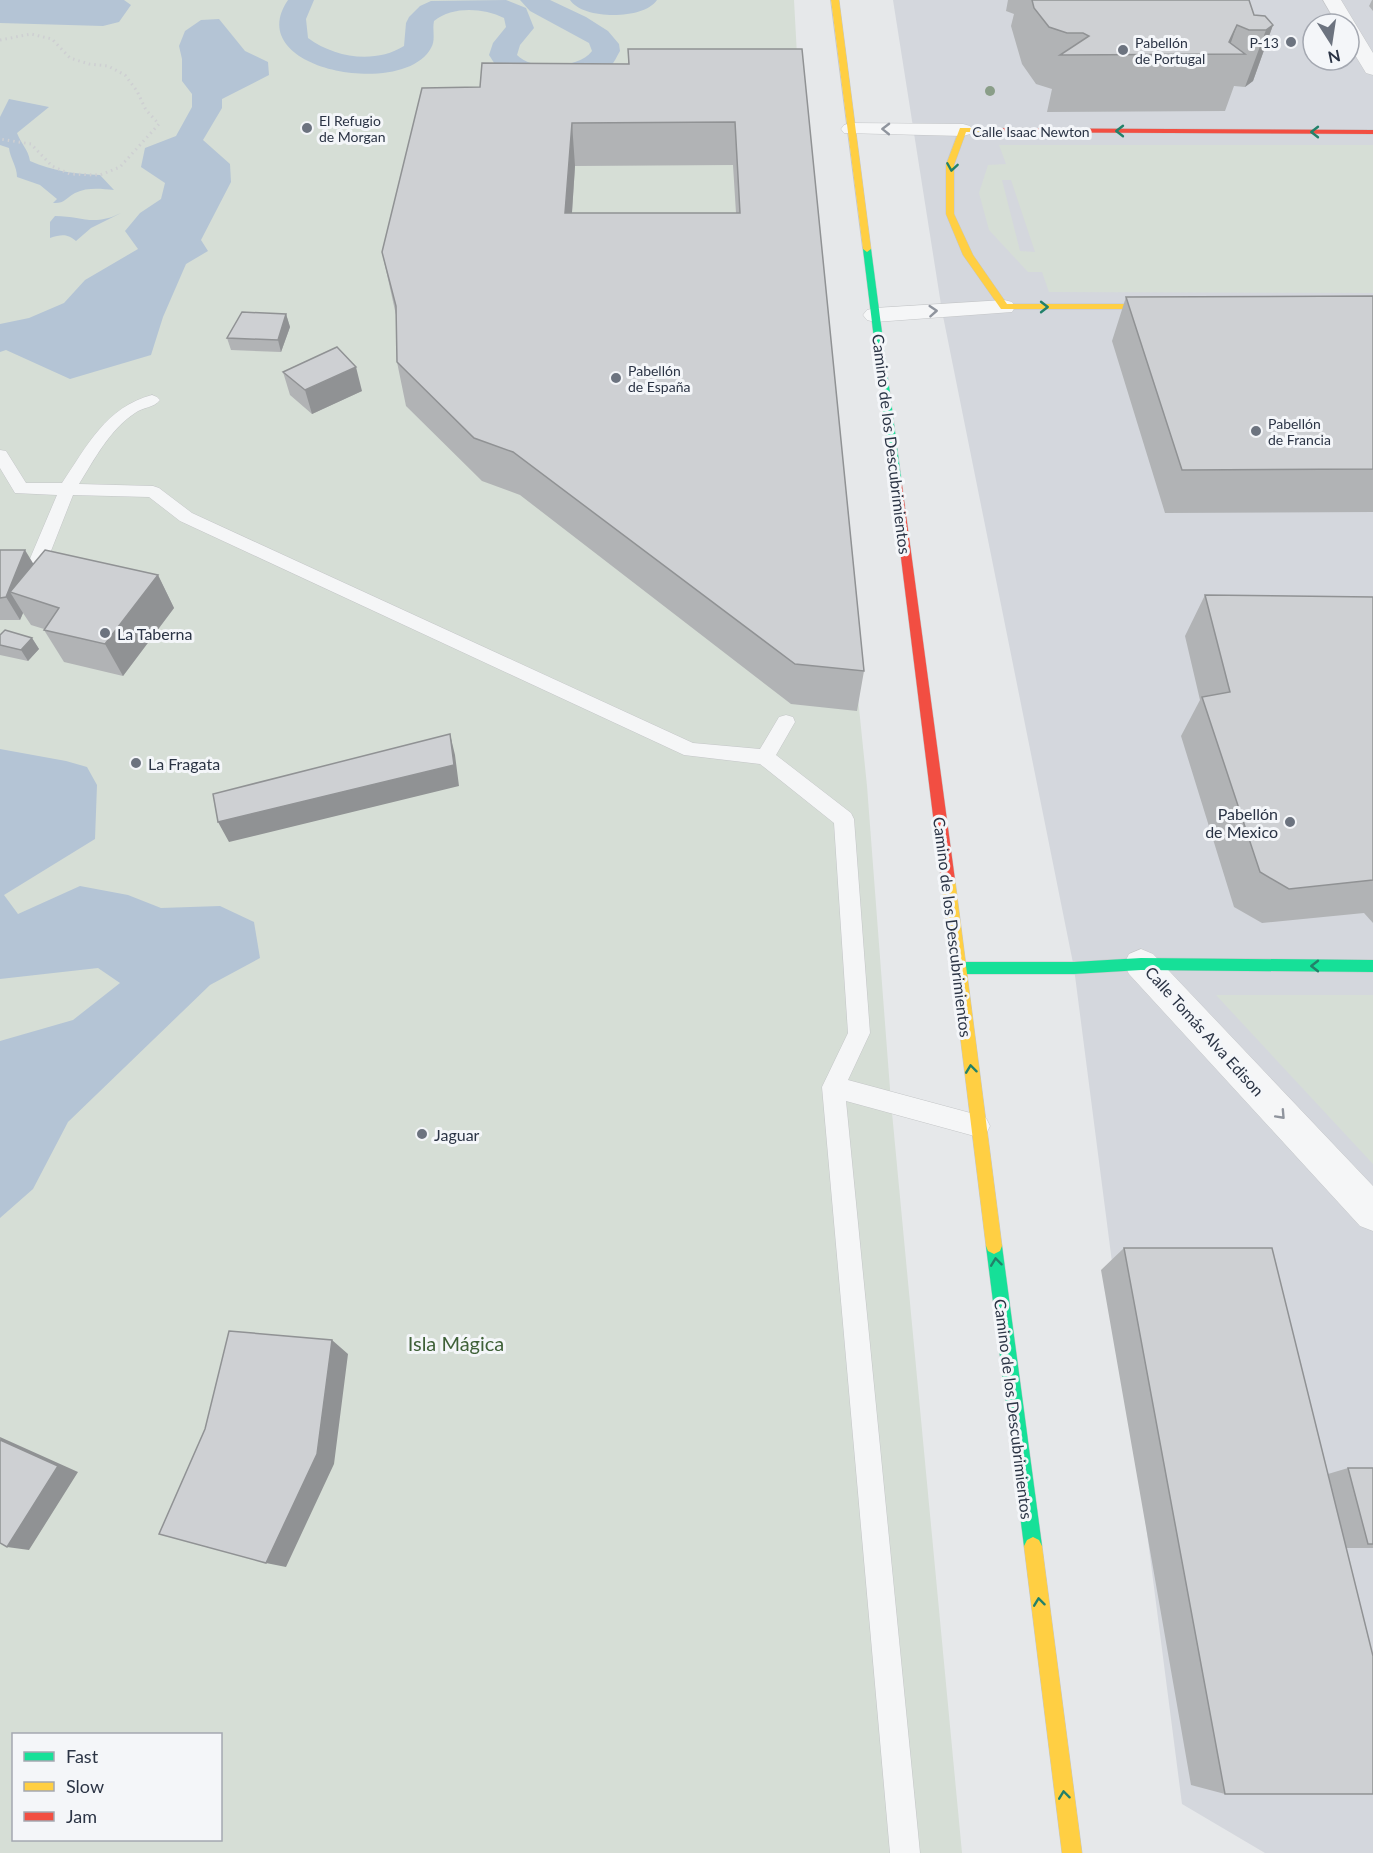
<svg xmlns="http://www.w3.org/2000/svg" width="1373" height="1853" font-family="Lato,sans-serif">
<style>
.built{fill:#d4d7dd;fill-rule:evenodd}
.green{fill:#d6ded6;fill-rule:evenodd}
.water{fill:#b4c4d5}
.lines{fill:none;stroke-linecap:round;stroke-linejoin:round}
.canal{fill:#b4c4d5;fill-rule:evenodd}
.lane-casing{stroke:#c4c6c8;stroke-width:1}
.street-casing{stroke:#c4c6c8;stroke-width:1}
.fast-casing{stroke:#c4c6c8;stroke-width:1}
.slow-casing{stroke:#c4c6c8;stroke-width:1}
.jam-casing{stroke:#c4c6c8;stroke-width:1}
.lane{fill:#f5f6f7;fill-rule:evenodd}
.street{fill:#f5f6f7;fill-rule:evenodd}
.fast{fill:#16e098;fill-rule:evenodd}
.slow{fill:#ffcf43;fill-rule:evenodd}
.jam{fill:#f24e42;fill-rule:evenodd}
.rail{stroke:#cecfd2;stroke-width:3;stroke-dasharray:1.5 4;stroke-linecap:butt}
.tree{fill:#8a9e88}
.wall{fill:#b1b3b5;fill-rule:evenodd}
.shaded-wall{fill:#909294}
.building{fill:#ced0d3;stroke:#909294;stroke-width:1.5;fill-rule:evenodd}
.oneway{stroke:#90959e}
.oneway2{stroke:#22816a}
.poi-dot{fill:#6c737f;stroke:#f4f6f9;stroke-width:2}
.labels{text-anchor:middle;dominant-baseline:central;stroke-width:6;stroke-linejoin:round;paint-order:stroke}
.far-poi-label{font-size:14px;fill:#2b3445;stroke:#f4f6f9;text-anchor:start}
.far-street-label{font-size:14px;fill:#2b3445;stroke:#f4f6f9}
.street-label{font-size:16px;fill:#2b3445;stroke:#f4f6f9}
.poi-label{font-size:16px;fill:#2b3445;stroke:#f4f6f9;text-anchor:start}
.near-park-label{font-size:20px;fill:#3f6138;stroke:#f4f6f9}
</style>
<rect width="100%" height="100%" fill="#e6e8ea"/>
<path class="built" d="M893,0H1373V1853H1265L1182,1804L1074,968L942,311ZM1313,24H1349V60H1313Z"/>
<path class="green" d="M0,0H794L799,92L828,406L867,786L891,1102L962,1853H0ZM14,1734H220V1840H14Z
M999,145H1373V293L1049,292L1042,272H1028L989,230L979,193L988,165L1006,164ZM1002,180H1011L1035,252L1020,251Z
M1216,995H1373V1164Z"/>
<path class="water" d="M0,0H124L131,5L119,22L103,26L0,23Z
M219,19L245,51L268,62L269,75L222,99V108L203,140L230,164L231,182L201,240L208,251L186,264L163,317L151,355L70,379L6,350L0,352V324L29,318L64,303L85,280L138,249L125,231L140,213L161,199L165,183L141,167L145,148L176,136L192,107V94L182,81V59L179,46L185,31L201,20Z
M9,99L49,107L17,133C21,144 28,149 30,161C53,171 74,174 100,175L114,190C101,189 88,187 75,193C66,198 64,204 53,203L57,199L40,185L17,177C17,166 10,158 9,148L0,145V117Z
M121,213L91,228L76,241C66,233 61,235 50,238V222L55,216C83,216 92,227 121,213Z
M0,749L66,761L87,767L97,785L95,839L4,895L18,914L80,886L128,895L161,908L220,906L254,922L260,958L210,985L68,1122L33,1189L0,1218V1041L73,1020L120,983L98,968L0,979Z"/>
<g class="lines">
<path class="canal" d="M288,0H314L306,19L308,38C335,58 375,64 404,46L406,23L409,17L420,6L431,1L506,0L526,8L534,28L520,45L517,55C532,71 579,69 592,51L589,43L530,11L520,0H550L586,17L608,31L619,44L620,51C617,56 614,63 610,67C588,85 528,86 504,73C497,69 493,61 489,55L493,43L506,27L504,18C483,8 453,6 434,21C432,30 436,40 431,48C404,99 240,70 288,0Z
M570,0H657C644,20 583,20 570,0Z"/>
<g class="lane-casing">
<path id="lane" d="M152,395L157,397L160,400C154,408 143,407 135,413C110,429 94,460 79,484L153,486L159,488L192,513L693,743L760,749L779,717L786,715L793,717L795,722L776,755L851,813L854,819L870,1033L848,1080L978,1115L986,1118L990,1126L986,1134L978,1137L846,1101L920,1853H890L822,1087L848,1033L834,823L760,764L684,755L180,521L149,497L73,495L47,561L44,565H32L29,561L57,495L15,493L0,468V450L6,451L26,483H62C87,446 106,407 152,395Z"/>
</g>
<g class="street-casing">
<path id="street" d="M1323,0H1341L1373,53V75L1366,73L1349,45V24H1337Z
M851,123L963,124L970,126L973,130L970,134L963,136L844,133L841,129L844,125Z
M1004,300L1012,302L1015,307L1012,312L875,322L867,320L863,315L867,310L875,308Z
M1141,949L1153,954L1373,1186V1231L1360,1226L1129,974L1124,964L1129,954Z"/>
</g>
<g class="fast-casing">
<path id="fast" d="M867,246L871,249L902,485L897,489L892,485L863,249Z
M1141,958L1373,960V972L1141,970L1074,974H959L954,972L952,968L954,964L959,962H1074Z
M994,1238L1000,1241L1002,1246L1042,1546L1039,1552L1033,1555L1027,1552L1024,1546L986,1246L988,1241Z"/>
</g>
<g class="slow-casing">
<path id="slow" d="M831,0H839L871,249L867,252L863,249Z
M960,128H988L992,130L988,132H966L954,165V214L973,255L1007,304H1167L1170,305V309H1001L963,255L946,214V165Z
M948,874L953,876L955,880L1002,1246L1000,1251L994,1254L988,1251L986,1246L941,880L943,876Z
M1033,1537L1039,1540L1042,1546L1082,1853H1062L1024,1546L1027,1540Z"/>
</g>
<g class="jam-casing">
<path id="jam" d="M985,128L1373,130V134L988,132H985Z
M897,481L902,485L955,880L953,884H943L941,880L892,485Z"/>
</g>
<use href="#lane" class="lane"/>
<use href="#street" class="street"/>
<use href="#fast" class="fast"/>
<use href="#slow" class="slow"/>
<use href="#jam" class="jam"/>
<path class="rail" d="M0,40L31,34L52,39L70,58L89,64L108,66L125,75L137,91L146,110L159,124L120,167L100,175L70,174L52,166L31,144L0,139"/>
</g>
<circle class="tree" cx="990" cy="91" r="5"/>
<path class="wall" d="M1008,0H1249L1254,15L1273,25L1253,81L1245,87L1234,86L1225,111L1047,112L1052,89L1036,84L1022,64L1011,26L1014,14L1006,11Z
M1372,0H1373V11L1369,6Z
M628,49H802L864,671L857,711L791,704L520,495L482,481L406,406L397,362L396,315L382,252L480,87L628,64ZM733,165L736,213H572L575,166Z
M1373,296V512L1165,513L1112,341L1126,297Z
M286,314L290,327L281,352L231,350L227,338Z
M283,372L362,391L312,414L290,395Z
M0,550L33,564L158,575L174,608L123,676L64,662L44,630V629L31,625L23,613L20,620H0Z
M1205,595L1373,597V923L1364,913L1262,923L1234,907L1181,736L1200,700L1185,636Z
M0,635L32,638L39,649L28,661L0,655Z
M1124,1248L1328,1474L1348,1468H1373V1548H1346L1225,1794L1191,1785L1101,1270Z"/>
<path class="shaded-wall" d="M1237,25L1227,54L1229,42Z
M1273,25L1253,81L1245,87L1266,30Z
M572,123L575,166L569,257L565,213Z
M286,314L290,327L281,352L278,340Z
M356,367L362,391L312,414L305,390Z
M25,550L39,573L10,592L23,613L20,620L6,597Z
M158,575L174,608L123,676L105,644Z
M32,638L39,649L28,661L21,650Z
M450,734L455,755L459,786L229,842L218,822Z
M332,1340L348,1354L334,1464L286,1567L266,1563Z
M0,1437L78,1472L29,1550L7,1547Z"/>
<path class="building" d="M1032,0H1249L1254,15L1265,16L1273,25L1266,30H1249L1237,25L1229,42L1245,54L1060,55L1089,36L1083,33H1067L1049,27L1034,8Z
M628,49H802L864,671L795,664L513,452L474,438L397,362L396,306L382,252L422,88L480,87L482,63L629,64ZM735,122L740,213H565L572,123Z
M1373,296V469L1182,470L1126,297Z
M242,312L286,314L278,340L227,338Z
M337,347L356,367L305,390L283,372Z
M0,550H25L6,597L0,598Z
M45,550L158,575L105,644L44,630L59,608L10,592Z
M1205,595L1373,597V880L1289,889L1260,872L1202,697L1230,692Z
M5,630L32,638L21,650L0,645V635Z
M450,734L454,765L218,822L213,794Z
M1124,1248H1272L1373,1656V1794H1225Z
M229,1331L332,1340L317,1454L266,1563L159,1534L205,1429Z
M0,1440L58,1466L7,1547L0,1543Z
M1348,1468H1373V1544H1368Z"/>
<defs><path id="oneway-chevron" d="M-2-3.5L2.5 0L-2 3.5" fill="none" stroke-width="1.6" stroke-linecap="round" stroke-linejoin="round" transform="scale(1.5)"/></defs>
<g class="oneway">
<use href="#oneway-chevron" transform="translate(886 129) rotate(-179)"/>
<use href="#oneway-chevron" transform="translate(933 311) rotate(-4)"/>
<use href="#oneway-chevron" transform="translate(1281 1115) rotate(47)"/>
</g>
<g class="oneway2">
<use href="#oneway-chevron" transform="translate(1120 131) rotate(-180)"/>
<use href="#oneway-chevron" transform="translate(1315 132) rotate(-180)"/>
<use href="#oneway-chevron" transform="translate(952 167) rotate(99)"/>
<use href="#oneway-chevron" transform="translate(1044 307)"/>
<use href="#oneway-chevron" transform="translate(1315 966) rotate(-180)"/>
<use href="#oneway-chevron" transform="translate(971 1069) rotate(-97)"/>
<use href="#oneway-chevron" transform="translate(996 1262) rotate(-97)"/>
<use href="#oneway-chevron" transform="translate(1039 1602) rotate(-97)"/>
<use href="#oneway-chevron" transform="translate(1064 1795) rotate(-97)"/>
</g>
<g class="poi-dot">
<circle cx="1291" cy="42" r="6"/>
<circle cx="1123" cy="50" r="6"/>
<circle cx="307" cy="128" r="6"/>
<circle cx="616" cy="378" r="6"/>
<circle cx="1256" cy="431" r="6"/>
<circle cx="105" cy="633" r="6"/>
<circle cx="136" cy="763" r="6"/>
<circle cx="1290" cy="822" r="6"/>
<circle cx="422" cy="1134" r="6"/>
</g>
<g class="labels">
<g class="far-poi-label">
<text x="1135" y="42">Pabellón<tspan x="1135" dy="16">de Portugal</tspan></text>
<text x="1279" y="42" text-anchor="end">P-13</text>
<text x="319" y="120">El Refugio<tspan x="319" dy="16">de Morgan</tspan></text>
<text x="628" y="370">Pabellón<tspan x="628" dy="16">de España</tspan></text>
<text x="1268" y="423">Pabellón<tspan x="1268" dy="16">de Francia</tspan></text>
</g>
<g class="far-street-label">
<text x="1031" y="131">Calle Isaac Newton</text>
</g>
<g class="street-label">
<text transform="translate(892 444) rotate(83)">Camino de los Descubrimientos</text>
<text transform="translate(953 927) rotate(83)">Camino de los Descubrimientos</text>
<text transform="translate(1205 1031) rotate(48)">Calle Tomás Alva Edison</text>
<text transform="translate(1014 1409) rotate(83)">Camino de los Descubrimientos</text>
</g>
<g class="poi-label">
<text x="117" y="633">La Taberna</text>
<text x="148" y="763">La Fragata</text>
<text x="1278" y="813" text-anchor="end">Pabellón<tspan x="1278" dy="18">de Mexico</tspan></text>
<text x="434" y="1134">Jaguar</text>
</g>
<g class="near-park-label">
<text x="456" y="1343">Isla Mágica</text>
</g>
</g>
<rect x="12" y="1733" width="210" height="108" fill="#f4f6f9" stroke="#a4a8b1" stroke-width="1.5"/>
<rect x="24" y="1752" width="30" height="9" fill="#16e098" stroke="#a4a8b1" stroke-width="1.5"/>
<text x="66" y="1763" font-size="18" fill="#2b3445">Fast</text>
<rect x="24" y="1782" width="30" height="9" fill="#ffcf43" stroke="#a4a8b1" stroke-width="1.5"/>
<text x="66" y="1793" font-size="18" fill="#2b3445">Slow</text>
<rect x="24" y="1812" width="30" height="9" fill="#f24e42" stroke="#a4a8b1" stroke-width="1.5"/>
<text x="66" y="1823" font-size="18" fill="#2b3445">Jam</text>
<g transform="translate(1331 42) rotate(168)"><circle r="28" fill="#f4f6f9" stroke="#a4a8b1" stroke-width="1.5"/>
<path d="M0-4.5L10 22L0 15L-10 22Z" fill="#6c737f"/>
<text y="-9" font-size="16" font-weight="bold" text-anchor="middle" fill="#2b3445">N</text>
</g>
</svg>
